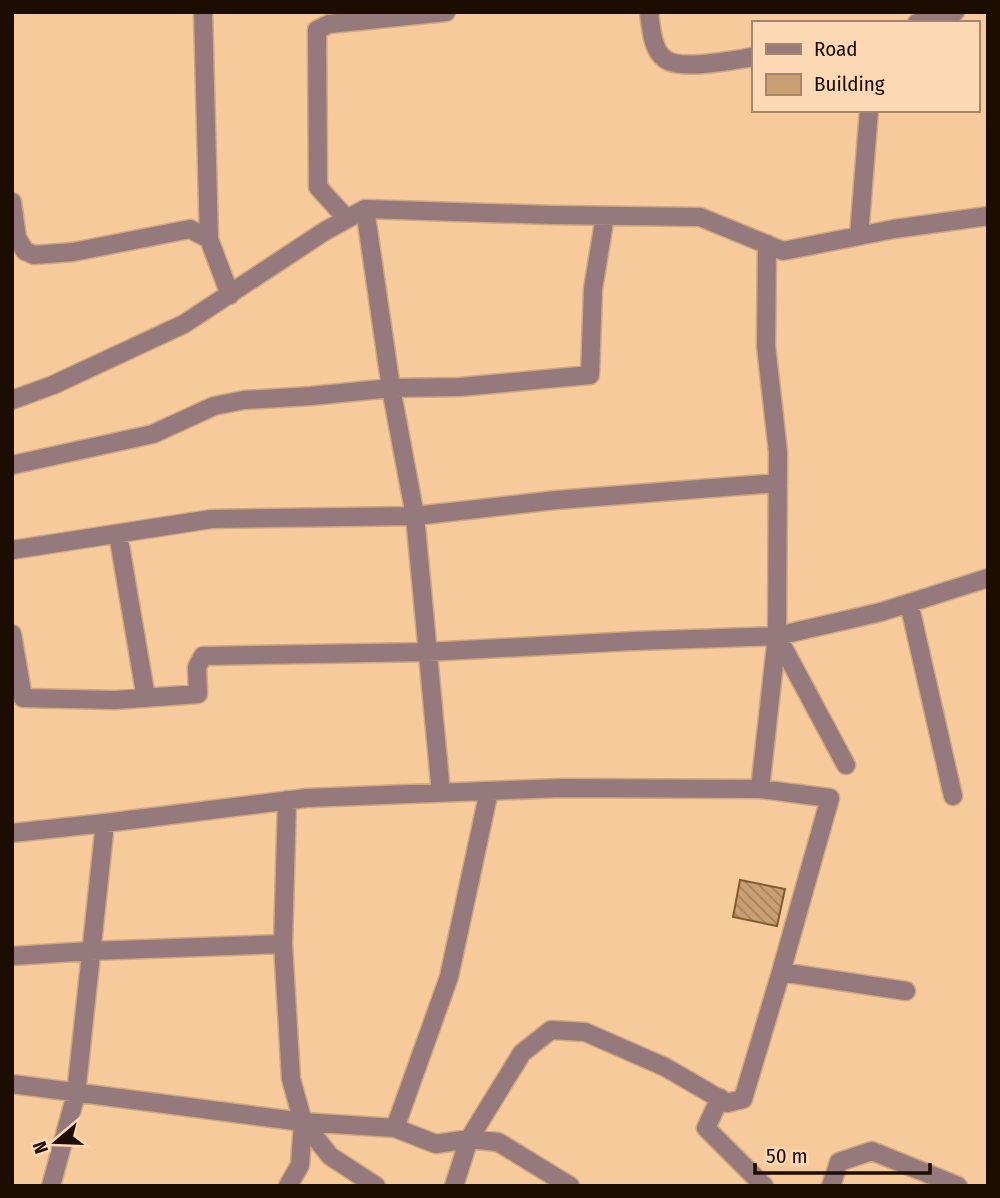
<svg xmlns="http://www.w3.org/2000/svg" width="1000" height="1198" font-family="'Fira Sans Condensed',sans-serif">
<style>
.building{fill:url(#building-back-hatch);stroke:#825c30;stroke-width:2}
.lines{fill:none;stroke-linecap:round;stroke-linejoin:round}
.street-casing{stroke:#cfa87f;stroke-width:21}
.street{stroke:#95797d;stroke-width:18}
</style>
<defs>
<pattern id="building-back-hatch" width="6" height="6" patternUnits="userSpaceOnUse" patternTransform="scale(1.75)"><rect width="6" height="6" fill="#caa073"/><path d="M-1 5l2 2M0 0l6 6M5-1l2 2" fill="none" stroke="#a3815c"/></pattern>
</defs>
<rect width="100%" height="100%" fill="#f6ca9b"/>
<path class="building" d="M740,880L785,889L777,926L733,917Z"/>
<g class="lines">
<g class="street-casing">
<path id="street" d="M203,12L209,239L230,295
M649,12C651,27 652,50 665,59C680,71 733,60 753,57
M917,23L955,12
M12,202L17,238L25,251L34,255L73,252L190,229L209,239
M365,209L391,388L415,516L441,793
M347,219L318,187L317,30L329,24L446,12
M859,236L869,110
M12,400L53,385L184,324L325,231L365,209L552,215L700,217L783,251L894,229L988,216
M12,465L153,434L214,406L244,400L311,396L391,388L460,387L590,375L593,289L605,216
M118,534L146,698
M12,550L211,519L415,516L556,500L778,483
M909,603L953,796
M12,634L23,698L115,700L198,694L197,667L203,656L427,652L634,641L777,636L881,612L988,578
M777,636L846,765
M760,789L830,798L781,972L906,991
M287,800L283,944L291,1079L303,1122L300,1165L288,1186
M12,833L105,823
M12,956L90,951L283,944
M12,1084L303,1122L395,1128L436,1144L469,1139L498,1142L570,1186
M720,1098L706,1128L764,1186
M303,1122L330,1156L376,1186
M395,1128L449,977L489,791
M51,1186L76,1094L105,823L307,798L562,788L760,789L777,636L778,452L766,346L767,244
M454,1186L469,1139L522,1053L551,1030L585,1032L665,1067L727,1103L743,1099L781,972
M831,1186L839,1162L872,1151L958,1186"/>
</g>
<use href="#street" class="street"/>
</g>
<rect width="1000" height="1198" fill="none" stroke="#1c0d00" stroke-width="28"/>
<rect x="752" y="21" width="228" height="91" fill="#fcd9b4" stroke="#a2876c" stroke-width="2"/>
<rect x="766" y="44" width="35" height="10" fill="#95797d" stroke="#a2876c" stroke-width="2"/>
<text x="814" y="56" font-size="21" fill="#1c0d00">Road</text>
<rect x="766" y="74" width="35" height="21" fill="#caa073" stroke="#a2876c" stroke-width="2"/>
<text x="814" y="91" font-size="21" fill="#1c0d00">Building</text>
<g transform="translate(56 1142) rotate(251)" stroke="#fcd9b4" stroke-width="5" paint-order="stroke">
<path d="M0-5L12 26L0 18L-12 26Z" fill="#1c0d00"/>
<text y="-10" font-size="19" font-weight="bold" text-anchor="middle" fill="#1c0d00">N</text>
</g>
<path d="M755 1163v10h175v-10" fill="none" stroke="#1c0d00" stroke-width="3.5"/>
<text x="766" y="1163" font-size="21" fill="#1c0d00" stroke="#fcd9b4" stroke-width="5" paint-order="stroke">50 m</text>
</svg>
